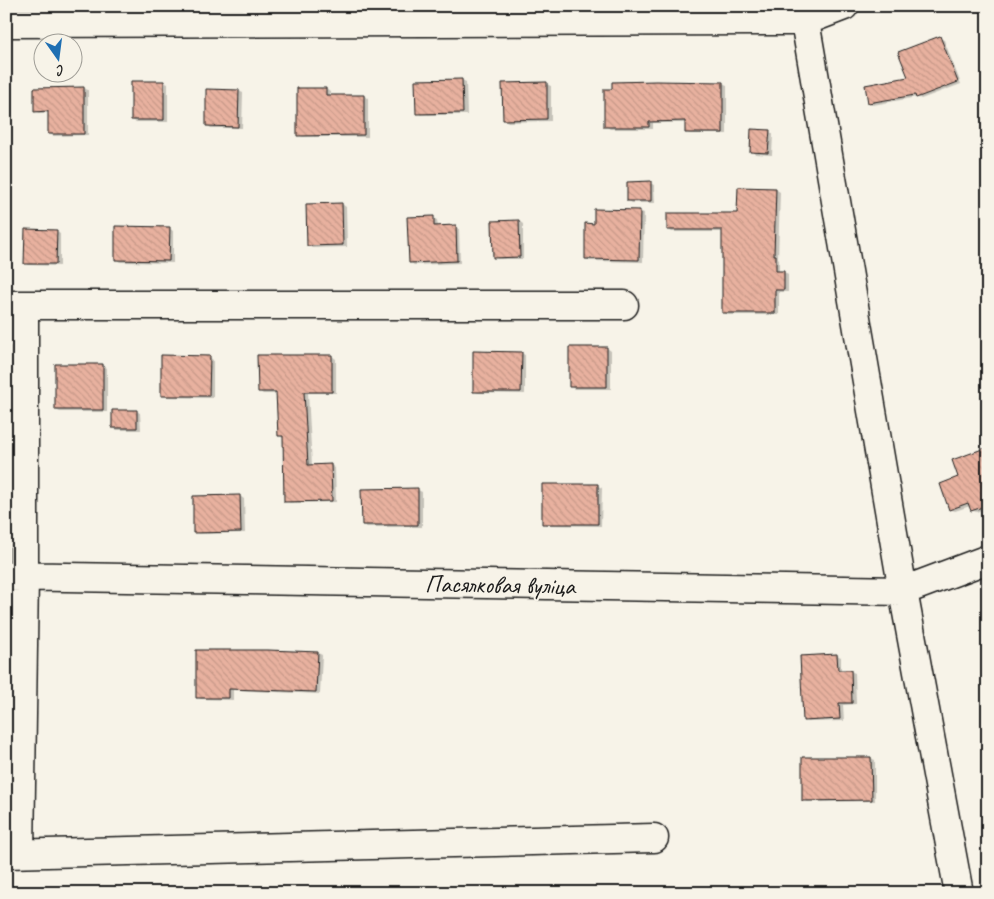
<svg xmlns="http://www.w3.org/2000/svg" width="994" height="899" font-family="Caveat,sans-serif">
<style>
.shadow{fill:#0003}
.building{fill:url(#building-back-hatch);stroke:#1c1c1c}
.lines{fill:none;stroke-linecap:round;stroke-linejoin:round}
.minor-casing{stroke:#1c1c1c;stroke-width:31}
.minor{stroke:#f7f3e8;stroke-width:28}
.labels{text-anchor:middle;dominant-baseline:central;stroke-width:4;stroke-linejoin:round;paint-order:stroke}
.street-label{font-size:25px;fill:#1c1c1c;stroke:#f7f3e8}
</style>
<defs>
<pattern id="building-back-hatch" width="6" height="6" patternUnits="userSpaceOnUse" patternTransform="scale(1.25)"><rect width="6" height="6" fill="#e8b19f"/><path d="M-1 5l2 2M0 0l6 6M5-1l2 2" fill="none" stroke="#c69888"/></pattern>
</defs>
<rect width="100%" height="100%" fill="#f7f3e8"/>
<filter id="ink" filterUnits="userSpaceOnUse"><feTurbulence type="fractalNoise" baseFrequency=".02" numOctaves="2"/><feDisplacementMap in="SourceGraphic" scale="10" xChannelSelector="R" yChannelSelector="G"/><feConvolveMatrix kernelMatrix="1 2 1 2 8 2 1 2 1" color-interpolation-filters="sRGB"/></filter>
<g filter="url(#ink)">
<path class="shadow" d="M939,38L944,40L961,84L921,99L917,97L873,105L869,102L910,78Z
M462,80L466,82L467,115H421L417,113L416,81Z
M132,82H164L168,84V122H136L132,120Z
M722,83L727,85V134H690L686,132V123H653V129H610L606,126Z
M546,84L551,86V121L508,122L504,119Z
M84,88L88,90V135L53,136L49,133V113H39L35,111Z
M326,89L330,92V96H364L368,98V137H303L298,135Z
M207,90L239,91L243,93L242,128H211L207,125Z
M769,131L773,134L772,155L756,154L752,152Z
M650,183L654,185L655,203H632L628,200Z
M775,189L780,192L778,258L779,259V272H784L788,275V292H779V315H728L723,312V232H672L668,229L738,214Z
M342,204L346,207L347,247L312,248L308,245Z
M639,211L644,213L643,262L590,261L586,259Z
M433,218L437,220L438,227L455,226L459,229L460,263L414,265L410,262Z
M519,221L523,224V259H498L494,257Z
M169,228L173,231V263L120,262L116,259Z
M56,231L60,234V266L29,265L25,263Z
M607,348L611,351V389H574L570,386Z
M521,353L525,355V394L478,393L474,391Z
M332,356L336,359V393H308L312,466L331,465L335,468L336,502L290,503L286,501L283,438L279,435L277,394H263L259,391Z
M209,357L213,360V398L166,397L162,395Z
M56,365H103L107,368V412H60L56,410Z
M136,411L140,413L141,430H117L113,428Z
M988,448V508L976,512L972,510L970,506L955,511L950,509L960,478Z
M598,486L602,488L601,526L548,525L543,523Z
M418,490L422,492V527H367L363,525Z
M240,496L244,499L245,533L199,534L195,532Z
M318,653L322,655L320,694L233,690V700L201,699L197,697Z
M837,655L841,657V671H850L855,673L856,704L843,705L844,721L808,722L804,720Z
M871,758L875,760V801L808,802L804,800Z"/>
<path class="building" d="M940,36L958,82L916,98L915,95L868,103L865,85L908,77L898,52Z
M462,79L463,113L416,114L415,80Z
M131,81H164V120H131Z
M656,81L723,82V133H685V121L649,122V127H604V89H612V82Z
M547,82V119L503,120L502,83Z
M84,87V134H48V111L34,112V88Z
M297,88H326V95H364V135L297,136Z
M206,89L239,90L238,127L206,126Z
M751,129L770,130L768,153L750,152Z
M651,181V201H627V182Z
M738,187L776,188L774,255H776V271H784V290H775V313H722V230H667V213H737Z
M342,203L343,245L307,246L306,204Z
M594,209L640,210L639,260L585,259V223L594,224Z
M434,216V226L456,225L457,261L409,263L407,217Z
M519,220L520,257L493,258L492,221Z
M115,226L170,227L169,261L115,260Z
M25,229L57,230L56,264H24Z
M569,347H607V387H569Z
M473,351L522,352L521,392H473Z
M161,355L210,356L209,396H161Z
M257,355H332V392H304L308,465L331,464L332,501L284,502L283,436H278L276,392H258Z
M55,364H103V410H55Z
M112,410H137V428H112Z
M988,447V505L971,511L968,503L949,510L940,484L958,477L952,460Z
M542,484H598V524H542Z
M418,488V525H362L361,489Z
M240,495L241,532L193,533V496Z
M196,650H268L318,652L316,692L229,689V698H196Z
M837,654L838,670H851L852,703H839L840,719L803,721L800,656Z
M802,757H871L872,800L802,801Z"/>
<g class="lines">
<g class="minor-casing">
<path id="minor" d="M804,6L805,21L903,591L959,893
M6,23L805,21L844,6
M6,305H624
M6,576L903,591L988,559
M20,853L24,576V305
M6,854L654,838"/>
</g>
<use href="#minor" class="minor"/>
</g>
</g>
<g class="labels">
<g class="street-label">
<text transform="translate(500 585) rotate(1)">Пасялковая вуліца</text>
</g>
</g>
<rect width="994" height="899" fill="none" stroke="#f7f3e8" stroke-width="25"/>
<rect x="12" y="12" width="969" height="874" fill="none" stroke="#1c1c1c" stroke-width="2" filter="url(#ink)"/>
<g transform="translate(58 58) rotate(166)"><circle r="24" fill="#f7f3e8" stroke="#9f9d96"/>
<path d="M0-4L9 19L0 12L-9 19Z" fill="#1f6fb2"/>
<text y="-8" font-size="14" font-weight="bold" text-anchor="middle" fill="#1c1c1c">С</text>
</g>
</svg>
